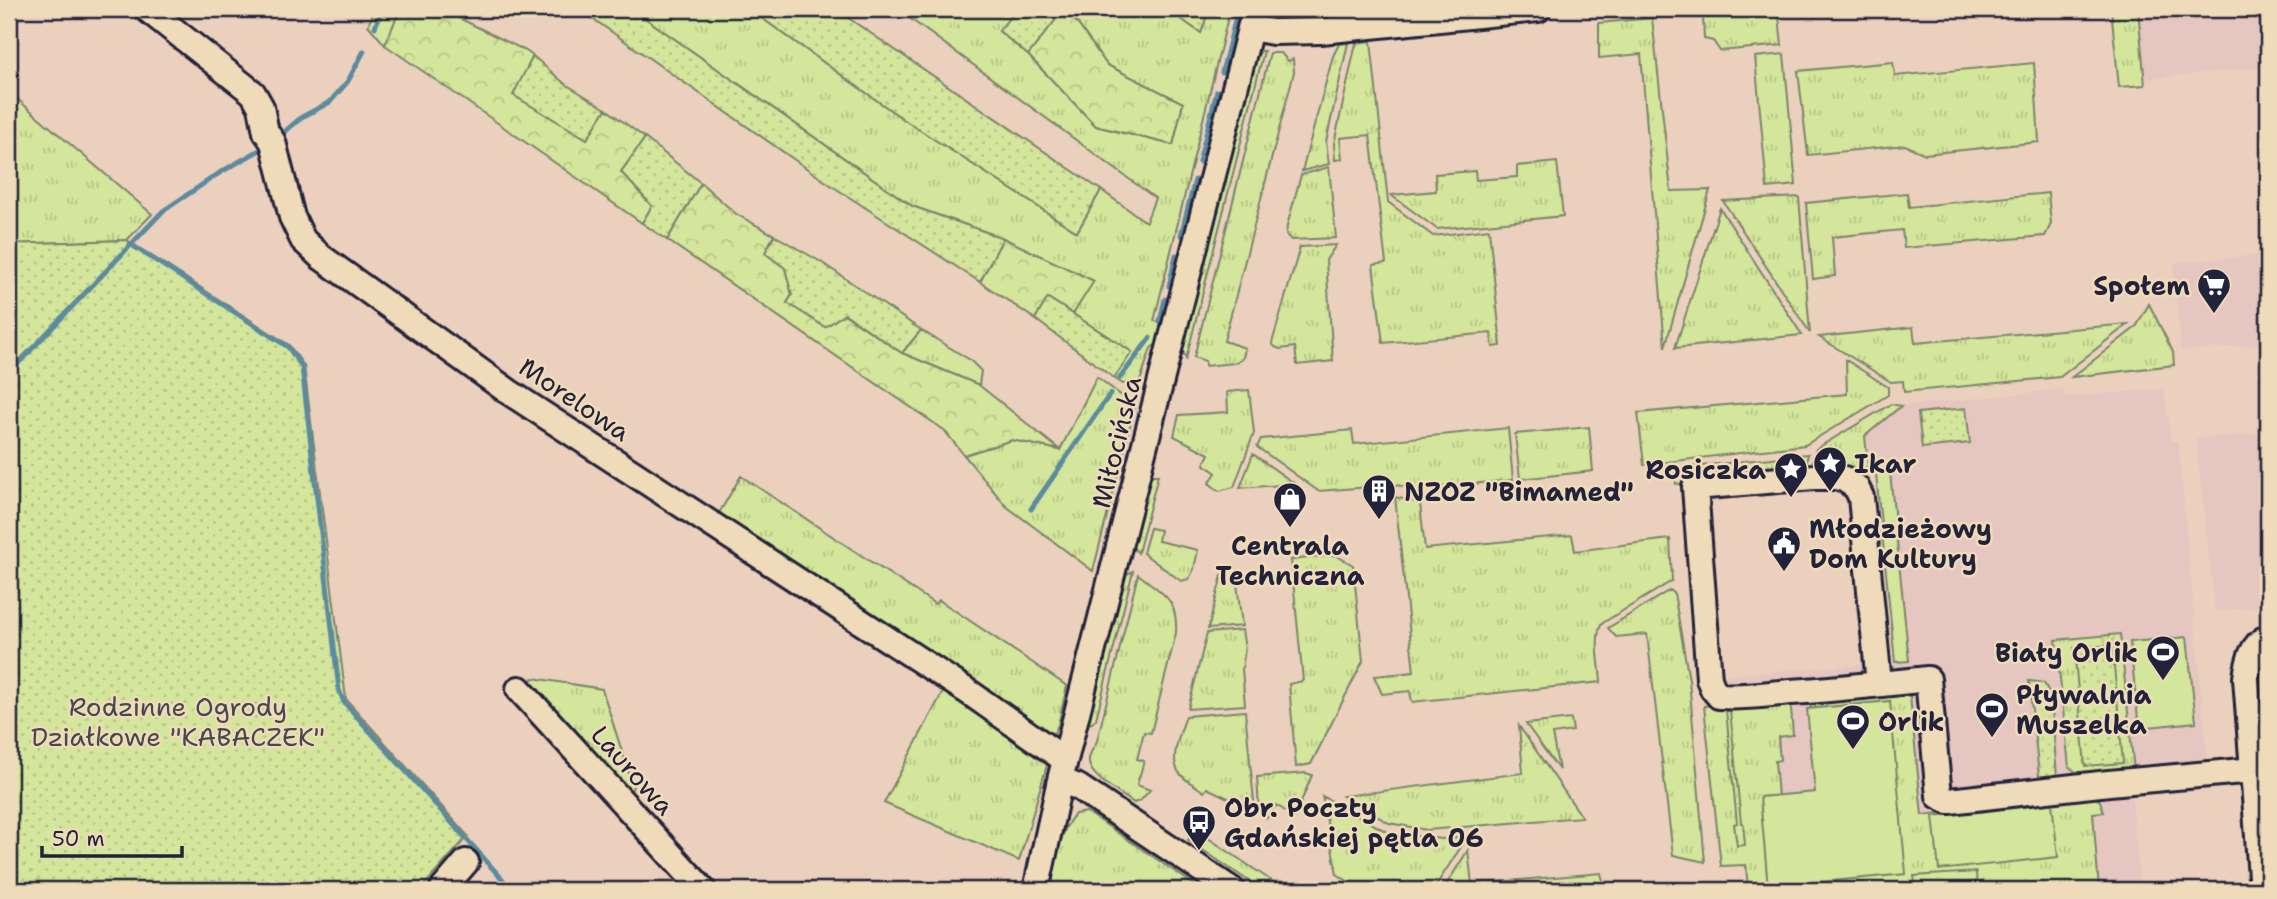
<svg xmlns="http://www.w3.org/2000/svg" width="2277" height="899" font-family="'Shantell Sans',sans-serif">
<style>
.built{fill:#e6c6c1}
.grass{fill:url(#grass-tufts);stroke:#7a846b;stroke-width:2}
.forest{fill:url(#forest-crowns);stroke:#7a846b;stroke-width:2}
.park{fill:url(#park-dots);stroke:#7a846b;stroke-width:2}
.pitch{fill:#d3e69b;stroke:#7a846b;stroke-width:2}
.lines{fill:none;stroke-linecap:round;stroke-linejoin:round}
.stream{stroke:#5c8a9f;stroke-width:5}
.minor-casing{stroke:#22223b;stroke-width:30}
.minor{stroke:#efdbb9;stroke-width:24}
.labels{text-anchor:middle;dominant-baseline:central;stroke-width:5;stroke-linejoin:round;paint-order:stroke}
.poi-label{font-size:26px;font-weight:bold;fill:#22223b;stroke:#efdbb9;text-anchor:start}
.street-label{font-size:26px;fill:#22223b;stroke:#efdbb9}
.park-label{font-size:26px;fill:#45494e;stroke:#efdbb9}
</style>
<defs>
<pattern id="grass-tufts" width="24" height="20" patternUnits="userSpaceOnUse" patternTransform="scale(1.75)"><rect width="24" height="20" fill="#d3e69b"/><path d="M3 7l-1-3M5 7V3M7 7l1-3M15 17l-1-3M17 17v-4M19 17l1-3" fill="none" stroke="#b5c586"/></pattern>
<pattern id="forest-crowns" width="20" height="18" patternUnits="userSpaceOnUse" patternTransform="scale(1.75)"><rect width="20" height="18" fill="#d3e69b"/><path d="M2 6a3 3 0 1 1 6 0M12 15a3 3 0 1 1 6 0" fill="none" stroke="#b5c586"/></pattern>
<pattern id="park-dots" width="8" height="8" patternUnits="userSpaceOnUse" patternTransform="scale(1.75)"><rect width="8" height="8" fill="#d3e69b"/><path d="M2 2h.1M6 6h.1" fill="none" stroke="#b5c586" stroke-width="1.8" stroke-linecap="round"/></pattern>
</defs>
<rect width="100%" height="100%" fill="#ebd1bd"/>
<filter id="ink" filterUnits="userSpaceOnUse"><feTurbulence type="fractalNoise" baseFrequency=".0143" numOctaves="2"/><feDisplacementMap in="SourceGraphic" scale="14" xChannelSelector="R" yChannelSelector="G"/><feConvolveMatrix kernelMatrix="1 2 1 2 8 2 1 2 1" color-interpolation-filters="sRGB"/></filter>
<g filter="url(#ink)">
<path class="built" d="M2138,9H2268V67L2144,79Z
M2268,254V344L2181,351L2173,263Z
M2064,389L2065,397L2164,389L2171,441H2178L2208,764L2131,788L2140,890H1748L1746,865L1721,866L1700,677L1895,662L1876,474L1868,467L1865,436L1901,406Z
M2268,433V606L2215,611L2196,438Z"/>
<path class="grass" d="M375,9L401,10L385,45L368,25Z
M632,9H749L903,119L1077,232L1101,190L1146,222L1155,198L897,9H1016L999,31L1028,55L1096,126L1173,145L1183,103L1107,65L1067,9H1167L1201,33L1209,9H1230L1154,321L1163,323L1158,343L1151,348L1140,381L1123,384L1114,378L1131,351L1073,314L1093,281L1003,238L912,206Z
M2111,9H2138L2145,85L2119,87Z
M1779,16L1782,45L1720,51L1713,41L1704,39L1703,17Z
M1652,18L1671,191L1710,190L1665,347L1641,54L1599,58V23Z
M1371,41L1388,202L1433,236L1489,229L1501,346L1493,347L1491,333L1383,343L1373,265L1386,263L1370,135L1340,138L1342,159L1335,160L1334,144L1356,43Z
M1348,43L1326,142L1329,164L1302,171L1333,56L1339,44Z
M1261,51H1264L1186,359L1181,346L1252,64Z
M1270,53H1281L1288,61L1293,59L1294,72L1224,341L1245,348L1243,358L1234,363L1205,366V361L1194,357Z
M1784,54L1796,185L1767,188L1755,57Z
M1893,62L1895,76L2034,63L2039,142L1925,154L1905,145L1808,155L1798,71Z
M9,92L152,214L127,240L9,244Z
M1557,162L1563,216L1437,229L1391,195L1436,191L1435,174L1475,171L1476,180L1517,177V166Z
M1329,167L1336,238L1291,240L1286,235L1287,226L1301,175Z
M1907,193L1909,207L2048,193L2051,224L2045,236L1904,248L1902,230L1832,237L1835,276L1813,279L1806,203Z
M1799,197L1810,333L1723,201Z
M1720,208L1802,335L1675,348Z
M1336,245L1326,260L1333,361L1297,365L1295,347L1280,349L1275,347L1272,343L1300,247Z
M2149,304L2173,352L2174,365L2072,377L2136,327Z
M2128,324L2060,377L1904,392L1903,381L1891,382L1819,337L1913,327L1915,343Z
M921,330L970,360L981,371L979,385L902,353Z
M1846,360L1888,387V395L1805,445L1644,465L1638,413L1847,394Z
M1097,377L1135,406L1093,571L1006,506L964,455L1012,440L1060,450Z
M1249,390L1254,433L1234,487L1219,491L1209,483L1216,473L1204,464L1209,454L1174,436L1179,415L1228,412L1227,392Z
M1891,404L1901,406L1865,436L1868,467L1810,472L1816,449Z
M1589,427L1593,471L1520,479L1515,434Z
M1508,428L1513,480L1417,489L1396,485L1318,491L1257,447L1261,439L1352,430L1354,444Z
M1253,454L1295,484L1240,488Z
M1808,454L1804,472L1676,484L1674,469Z
M1152,475H1158L1138,553L1130,544L1149,477Z
M741,476L935,604L939,600L1067,686L1058,725L1054,733L1038,731L715,520Z
M1395,497L1420,503L1425,549L1572,535L1575,551L1670,539L1672,581L1601,624C1594,641 1600,664 1601,682L1412,702L1410,691L1382,694L1374,676L1414,672Z
M1150,528L1160,530L1158,541L1198,550L1194,569L1189,579L1181,581L1143,553Z
M1335,555L1353,565L1363,661L1311,764L1296,767L1289,684L1303,681L1291,560Z
M1235,566L1242,626L1208,629L1224,568Z
M1133,571L1096,719L1092,723L1085,724L1122,576Z
M1138,574C1163,594 1178,598 1176,633L1151,733L1144,732L1137,759L1144,761L1137,785L1150,790L1141,800L1134,803C1123,795 1089,777 1089,762C1088,755 1094,747 1097,741Z
M1670,590L1674,593L1689,680L1705,862L1673,855L1647,634L1616,637L1608,628Z
M1242,630L1245,649L1242,669L1245,705L1188,709L1207,633Z
M2120,634L2134,771L2082,776L2069,767L2056,640Z
M533,678L602,689L633,786L625,805L525,686Z
M945,688L1027,743L1047,765L1019,861L884,803Z
M1905,692L1910,696L1922,815L2093,796L2100,801L2104,812L2093,813L2099,890H1748L1746,865L1721,866L1704,706L1782,700L1791,708L1793,735L1778,737L1780,760L1775,761L1778,796L1761,797L1768,887L1890,701L1810,709L1814,698Z
M1245,711L1255,811L1233,796L1230,799L1207,788L1204,792C1197,786 1187,782 1181,775C1167,761 1181,732 1186,716Z
M1571,719L1573,731L1552,734L1559,770L1526,724Z
M1519,726L1582,817L1427,830L1389,823L1343,796L1523,773Z
M1306,773L1312,775L1295,817L1276,805L1267,818L1259,809L1257,777Z
M1322,796L1389,833L1442,839L1468,836L1433,890H1361L1337,874Z
M1087,812L1202,890H1051C1055,866 1058,832 1075,814Z
M1195,829L1285,890H1262L1188,840Z
M1468,850L1472,884L1601,873L1604,885L1594,888L1593,890H1443Z"/>
<path class="forest" d="M400,9H458L459,18L526,51L533,56L514,95L587,139L606,109L645,138L621,172L652,206L642,223L385,45Z
M1064,9H1067L1107,65L1183,103L1173,145L1096,126L1028,55Z
M701,183L736,214L774,235L765,253L785,268L792,295L787,303L844,314L902,353L979,385L1060,450L1012,440L964,455L944,430L667,240Z
M1003,238L1094,281L1073,314L1048,298L1035,319L980,282Z"/>
<path class="park" d="M579,9H632L912,206L1003,238L980,282L832,186Z
M749,9H835L1101,190L1077,232L903,119Z
M1016,9H1064L1028,55L999,31Z
M1167,9H1209L1201,33Z
M533,56L564,83L606,109L587,139L513,95Z
M645,138L701,183L667,240L642,223L652,206L621,172Z
M774,235L821,262L921,330L902,353L845,314L825,327L787,303L792,295L785,268L765,253Z
M127,240L289,345L304,366L346,699L468,836L420,890H9V244Z
M1048,298L1132,352L1114,378L1035,319Z
M1966,408L1970,443L1922,448L1918,413Z
M2112,645L2123,763L2085,766L2074,648Z
M2029,681L2044,683L2051,696L2057,777L2040,785Z"/>
<path class="pitch" d="M1890,472L1909,661L1895,662L1876,474Z
M2187,637L2196,722L2139,728L2130,642Z
M1890,701L1906,874L1768,887L1760,797L1815,792L1807,709Z
M1726,710H1730L1741,823H1743L1745,845L1737,846L1734,824L1737,823Z
M2052,803L2058,857L1939,870L1933,816Z
M1976,872L1977,890H1916L1914,876Z"/>
<g class="lines">
<path class="stream" d="M375,27L382,9
M1222,72L1238,9
M282,134L302,117L330,102L348,81L364,51
M1199,162L1217,91
M1181,235L1195,180
M130,244L288,347L302,367L339,690L344,702L512,890
M1169,286L1176,255
M1160,321L1165,299
M9,373L163,211L221,172L265,147
M1120,378L1150,338
M1031,509L1110,394"/>
<g class="minor-casing">
<path id="minor" d="M147,9L253,93L261,107L266,132L273,142L292,217L303,240L321,257L509,392L970,693L1065,760
M1250,28L1273,32L1321,31L1538,9
M1879,684L1861,497L1856,487L1844,479L1836,477H1814L1695,487L1709,679L1713,689L1719,696C1743,698 1767,694 1791,692C1837,689 1882,684 1928,679L1939,796L1949,801L2109,783L2254,770
M519,689L703,890
M1060,780L1078,787L1232,890
M442,890L466,862
M1036,890L1060,780L1255,9
M2262,890L2246,678C2248,662 2252,644 2268,637"/>
</g>
<use href="#minor" class="minor"/>
</g>
</g>
<defs>
<g id="supermarket-pin" transform="scale(1.75)"><path d="M0 17L-7.5 6A9.5 9.5 0 1 1 7.5 6Z" fill="#22223b" stroke="#efdbb9"/><path d="M-6-5.5h2.5l.6 2H6L4.5 2H-2.5L-4.4-4H-6ZM-1.5 3.2a1.3 1.3 0 1 0 .1 0ZM3 3.2a1.3 1.3 0 1 0 .1 0Z" fill="#fff"/></g>
<g id="sight-pin" transform="scale(1.75)"><path d="M0 17L-7.5 6A9.5 9.5 0 1 1 7.5 6Z" fill="#22223b" stroke="#efdbb9"/><path d="M0-6L1.8-2.2L6-1.7L2.9 1.2L3.7 5.4L0 3.3L-3.7 5.4L-2.9 1.2L-6-1.7L-1.8-2.2Z" fill="#fff"/></g>
<g id="building-pin" transform="scale(1.75)"><path d="M0 17L-7.5 6A9.5 9.5 0 1 1 7.5 6Z" fill="#22223b" stroke="#efdbb9"/><path d="M-4-6H4V6H1V3H-1V6H-4ZM-2.5-4.3h1.7v1.8h-1.7ZM.8-4.3h1.7v1.8H.8ZM-2.5-1h1.7V.8h-1.7ZM.8-1h1.7V.8H.8Z" fill="#fff"/></g>
<g id="shop-pin" transform="scale(1.75)"><path d="M0 17L-7.5 6A9.5 9.5 0 1 1 7.5 6Z" fill="#22223b" stroke="#efdbb9"/><path d="M-5-2.5h2.3a2.7 3.5 0 0 1 5.4 0H5L5.5 6h-11ZM-1.5-2.5h3a1.5 2.3 0 0 0-3 0Z" fill="#fff"/></g>
<g id="civic-pin" transform="scale(1.75)"><path d="M0 17L-7.5 6A9.5 9.5 0 1 1 7.5 6Z" fill="#22223b" stroke="#efdbb9"/><path d="M-.6-6.5H3V-4.5H.6V-3L4-1V1h2V6H-6V1h2V-1L-.6-3ZM-1.2 2.5V6h2.4V2.5Z" fill="#fff"/></g>
<g id="stadium-pin" transform="scale(1.75)"><path d="M0 17L-7.5 6A9.5 9.5 0 1 1 7.5 6Z" fill="#22223b" stroke="#efdbb9"/><path d="M0-5a6.5 5 0 1 0 0 10a6.5 5 0 1 0 0-10ZM-3.5-1.8h7v3.6h-7Z" fill="#fff"/></g>
<g id="bus-pin" transform="scale(1.75)"><path d="M0 17L-7.5 6A9.5 9.5 0 1 1 7.5 6Z" fill="#22223b" stroke="#efdbb9"/><path d="M-5-6H5V4H4V6H2V4H-2V6H-4V4H-5ZM-3.5-4V0h7V-4ZM-3.5 1.2v1.5H-2V1.2ZM2 1.2v1.5H3.5V1.2Z" fill="#fff"/></g>
</defs>
<g fill-rule="evenodd">
<use href="#supermarket-pin" x="2214" y="285"/>
<use href="#sight-pin" x="1830" y="463"/>
<use href="#sight-pin" x="1791" y="469"/>
<use href="#building-pin" x="1379" y="491"/>
<use href="#shop-pin" x="1290" y="499"/>
<use href="#civic-pin" x="1784" y="543"/>
<use href="#stadium-pin" x="2163" y="652"/>
<use href="#stadium-pin" x="1992" y="709"/>
<use href="#stadium-pin" x="1853" y="721"/>
<use href="#bus-pin" x="1199" y="822"/>
</g>
<g class="labels">
<g class="poi-label">
<text x="2190" y="285" text-anchor="end">Społem</text>
<text x="1854" y="463">Ikar</text>
<text x="1766" y="469" text-anchor="end">Rosiczka</text>
<text x="1404" y="491">NZOZ "Bimamed"</text>
<text x="1809" y="528">Młodzieżowy<tspan x="1809" dy="30">Dom Kultury</tspan></text>
<text x="1290" y="545" text-anchor="middle">Centrala<tspan x="1290" dy="30">Techniczna</tspan></text>
<text x="2138" y="652" text-anchor="end">Biały Orlik</text>
<text x="2016" y="694">Pływalnia<tspan x="2016" dy="30">Muszelka</tspan></text>
<text x="1878" y="721">Orlik</text>
<text x="1224" y="807">Obr. Poczty<tspan x="1224" dy="30">Gdańskiej pętla 06</tspan></text>
</g>
<g class="street-label">
<text transform="translate(575 399) rotate(34)">Morelowa</text>
<text transform="translate(1116 442) rotate(-76)">Miłocińska</text>
<text transform="translate(633 770) rotate(48)">Laurowa</text>
</g>
<g class="park-label">
<text x="178" y="706">Rodzinne Ogrody<tspan x="178" dy="30">Działkowe "KABACZEK"</tspan></text>
</g>
</g>
<rect width="2277" height="899" fill="none" stroke="#efdbb9" stroke-width="35"/>
<rect x="18" y="18" width="2242" height="864" fill="none" stroke="#22223b" stroke-width="2.5" filter="url(#ink)"/>
<path d="M42 846v10h140v-10" fill="none" stroke="#22223b" stroke-width="3.5"/>
<text x="52" y="846" font-size="21" fill="#22223b" stroke="#efdbb9" stroke-width="5" paint-order="stroke">50 m</text>
</svg>
